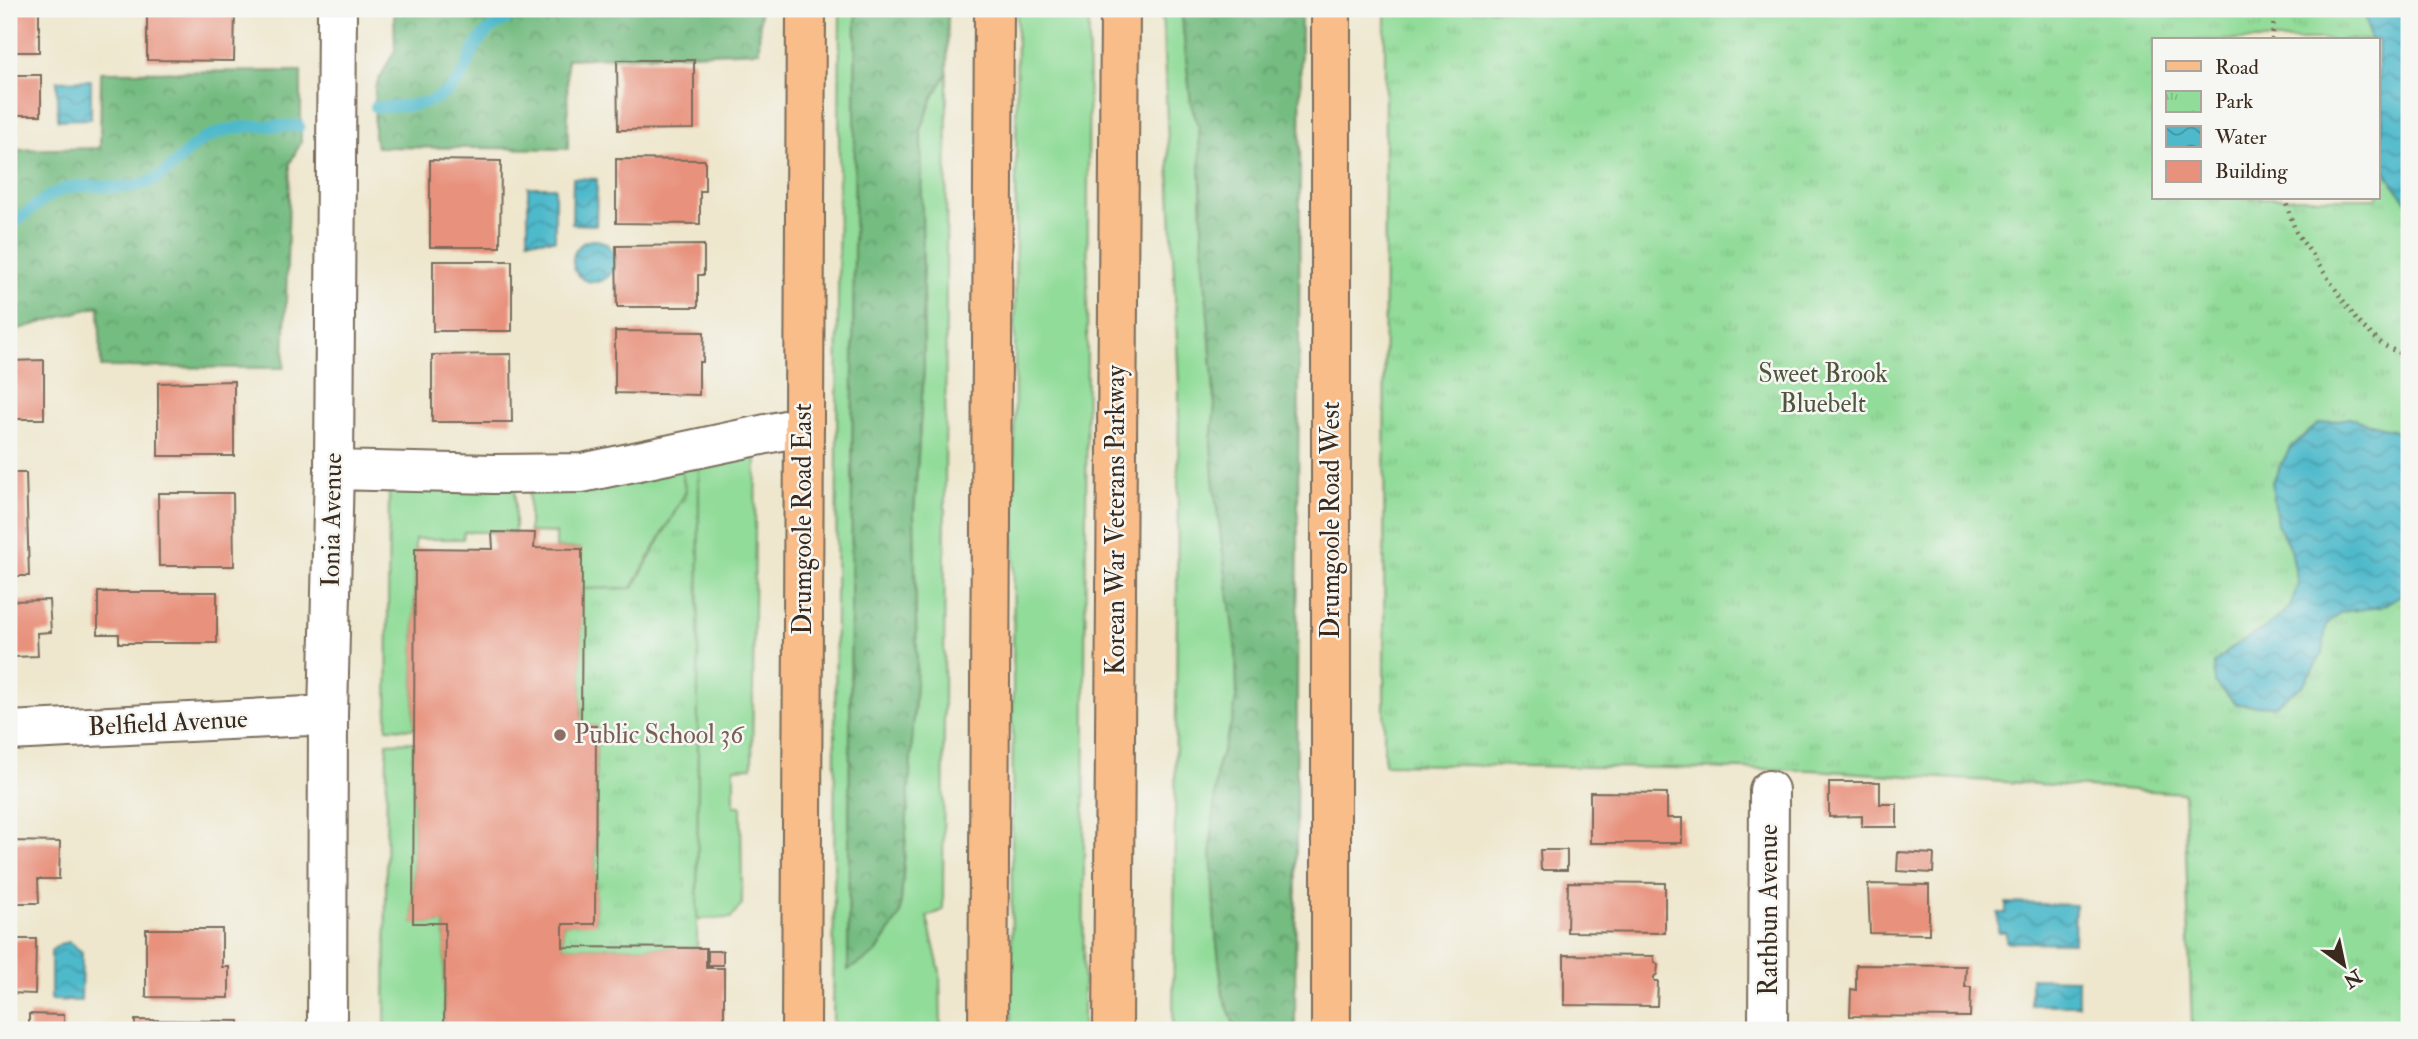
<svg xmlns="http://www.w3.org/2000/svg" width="2418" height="1039" font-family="'IM FELL Double Pica',serif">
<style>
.grass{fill:#91dc99;stroke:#66835c;stroke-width:2}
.forest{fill:url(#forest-crowns);stroke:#587350;stroke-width:2}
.park{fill:url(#park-tufts);stroke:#66835c;stroke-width:2;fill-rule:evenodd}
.water{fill:url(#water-waves);stroke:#447274;stroke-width:2}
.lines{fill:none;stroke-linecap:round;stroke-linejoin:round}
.stream{stroke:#4eb9cb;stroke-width:12}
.building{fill:#e8927d}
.minor-casing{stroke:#7a6c5b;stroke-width:42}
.major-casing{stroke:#7a6c5b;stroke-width:42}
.highway-casing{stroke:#7a6c5b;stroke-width:42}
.path{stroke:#7a6c5b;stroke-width:4.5;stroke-dasharray:2 5;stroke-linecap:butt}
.minor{stroke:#fff;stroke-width:38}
.major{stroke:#f9bd89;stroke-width:38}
.highway{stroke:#f9bd89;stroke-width:38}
.education-dot{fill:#8d6e63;stroke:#f6f6f2;stroke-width:2.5}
.labels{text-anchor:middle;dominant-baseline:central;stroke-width:5;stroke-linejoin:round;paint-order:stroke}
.park-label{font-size:26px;fill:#50563d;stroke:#f6f6f2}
.street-label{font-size:26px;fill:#3b2a1e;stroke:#f6f6f2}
.education-label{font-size:26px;fill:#785e54;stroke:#f6f6f2;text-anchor:start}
</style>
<defs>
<pattern id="forest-crowns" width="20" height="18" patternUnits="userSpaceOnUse" patternTransform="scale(1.75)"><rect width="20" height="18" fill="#74bc81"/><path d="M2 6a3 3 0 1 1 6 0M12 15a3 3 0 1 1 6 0" fill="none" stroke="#609969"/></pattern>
<pattern id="park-tufts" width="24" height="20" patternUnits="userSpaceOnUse" patternTransform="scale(1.75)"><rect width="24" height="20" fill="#91dc99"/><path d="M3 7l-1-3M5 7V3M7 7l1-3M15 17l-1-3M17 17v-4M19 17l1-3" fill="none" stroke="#7ebd83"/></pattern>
<pattern id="water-waves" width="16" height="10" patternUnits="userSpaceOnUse" patternTransform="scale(1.75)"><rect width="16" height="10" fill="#4eb9cb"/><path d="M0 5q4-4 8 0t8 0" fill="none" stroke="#4297a4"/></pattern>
</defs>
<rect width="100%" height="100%" fill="#f6f6f2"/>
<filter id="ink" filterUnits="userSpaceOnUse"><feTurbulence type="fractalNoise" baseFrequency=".0143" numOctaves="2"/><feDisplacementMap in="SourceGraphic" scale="14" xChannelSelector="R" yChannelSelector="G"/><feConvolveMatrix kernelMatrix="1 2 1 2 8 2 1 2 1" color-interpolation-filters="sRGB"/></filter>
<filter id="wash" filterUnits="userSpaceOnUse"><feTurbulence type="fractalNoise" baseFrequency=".00686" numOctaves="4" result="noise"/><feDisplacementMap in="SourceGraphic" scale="28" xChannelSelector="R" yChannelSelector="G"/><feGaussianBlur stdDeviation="1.57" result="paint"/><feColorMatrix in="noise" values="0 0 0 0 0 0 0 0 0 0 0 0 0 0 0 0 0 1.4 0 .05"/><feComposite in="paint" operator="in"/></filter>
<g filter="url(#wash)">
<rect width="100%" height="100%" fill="#eee7cd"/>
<path class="grass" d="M840,9H856L848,969L875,954L900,915L905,849L917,667L914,513L924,368L921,130L933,97L947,73L943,910L927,917L940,972L941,1030H833Z
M1017,9H1089L1083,1030H1011Z
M1162,9H1181L1191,104L1199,128L1203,251L1215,406L1211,440L1213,477L1236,651L1237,692L1233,718L1217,767L1211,847L1215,926L1223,995L1234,1024L1239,1030H1173L1179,388Z
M756,453L752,767L734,768V806H741L742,904L731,918L697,919L699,460Z
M680,464L686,492L632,588L581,589V549L556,548V533L529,532V488Z
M389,488H515V532H464L463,539H415L414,729L387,728Z
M414,742L413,923H445L444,1030H385L387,743Z"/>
<path class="forest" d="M394,9H760L759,51L567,59L568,149L377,147L374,136L375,87L395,50Z
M856,9H948L947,73L933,97L921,130L924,368L914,513L917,667L905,849L900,915L875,954L848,970Z
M1181,9H1301L1295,1030H1239L1234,1024L1223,995L1215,926L1211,847L1217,767L1233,718L1237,692L1236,651L1213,477L1211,440L1215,406L1203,251L1199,128L1191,104Z
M301,71V142L290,163L284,368L101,367L99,306L9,332V150L100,148L101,72Z"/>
<path class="park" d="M1385,9H2409V1030L2192,1027L2184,793L1811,770L1384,764ZM2154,40H2378V198H2154Z
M699,460L697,948L563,947V924L595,923L596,726H581V589L633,588L686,492L680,464Z"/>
<path class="water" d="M2364,9H2409V204L2393,184L2380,160L2383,111L2378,83V40H2370Z
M91,80V119L58,120L57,81Z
M573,178L597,179L596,225L572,224Z
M528,187H555V240H528Z
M573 261a21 21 0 1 1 42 0a21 21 0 1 1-42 0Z
M2349,418L2393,430L2409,441V590L2381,607L2341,612L2326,625L2323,653L2303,685L2273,706L2236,704L2215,683L2214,663L2236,645L2265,628L2290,607L2298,584L2291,550L2277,524L2272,482L2290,448L2318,424Z
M2006,903L2075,905L2074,943L2006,942V932H1998V913H2006Z
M69,942L82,952L81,1001L51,1000V951L60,944Z
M2031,978L2078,979V1005H2031Z"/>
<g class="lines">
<path class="stream" d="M376,107C412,107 446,106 465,70C471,57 475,43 486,33C499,21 518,12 535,11C545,10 553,13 562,9
M9,226C29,213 49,190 73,187C96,183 119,191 143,184C165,178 178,159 194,146C224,122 264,126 299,126"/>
</g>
<g id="blocks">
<path class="building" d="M9,9H39V52H9Z
M147,9H235L234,61L147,60Z
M617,60H694V129L618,130Z
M9,75H41V115H9Z
M616,159L705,160V191H700V224L616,223Z
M430,160L501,161L500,247H430Z
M704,245V275H698V307H617L616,246Z
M433,261H512V331H433Z
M615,331L704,332L703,362H699V395L615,393Z
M511,354L512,422H432V355Z
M44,360V419H9V361Z
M234,381V456H158V383Z
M9,473H26L29,576H9Z
M158,493H233L234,566H159Z
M492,532L535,533L534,548L582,549L581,726H596L595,924H563V947L706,948V968H724V1030H444L445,923H413L415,548L493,549Z
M98,592H217V643H119V634H98Z
M49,600L51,632L37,633L38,656L14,657V662H9V601Z
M1829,782H1880V804H1897V827H1862V816L1829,817Z
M1590,792L1667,793V818H1682V843H1590Z
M9,841L60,842L59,879H38L39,903H9Z
M1540,850H1567V870H1541Z
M1898,852L1934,854L1933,873L1897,871Z
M1568,882L1665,883V933L1567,932Z
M1868,884L1929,885V934L1870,933Z
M146,929H222V967H229V998L146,997Z
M9,939H36L35,994L9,993Z
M708,951H723V965H708Z
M1564,955L1654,956V961L1658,965L1657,974L1654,977V981H1658L1657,1006L1564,1005Z
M1856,965L1966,966L1965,987H1971L1970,1017L1850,1016L1851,989L1856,990Z
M29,1014L64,1015V1030H29Z
M135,1020L239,1021V1030H135Z"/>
</g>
</g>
<g filter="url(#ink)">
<use href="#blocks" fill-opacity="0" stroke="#7a6c5b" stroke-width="2"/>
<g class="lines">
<g class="minor-casing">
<path id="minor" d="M334,470L494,474L582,473L804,426
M9,731L328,715
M327,1030L328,715L334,470L337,9
M1768,1030L1769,790"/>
</g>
<g class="major-casing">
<path id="major" d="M1331,9V1030
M801,1030L806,9"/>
</g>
<g class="highway-casing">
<path id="highway" d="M988,1030L994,9
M1113,1030L1120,9"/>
</g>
<path class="path" d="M2272,40L2275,9
M2284,198L2296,232L2359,323L2383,345L2409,358"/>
<use href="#minor" class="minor"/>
<use href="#major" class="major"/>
<use href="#highway" class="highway"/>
</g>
</g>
<circle class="education-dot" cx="560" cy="735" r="7"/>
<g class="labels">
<g class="park-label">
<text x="1823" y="374">Sweet Brook<tspan x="1823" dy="30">Bluebelt</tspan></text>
</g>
<g class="street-label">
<text transform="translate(803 519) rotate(-90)">Drumgoole Road East</text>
<text transform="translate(332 520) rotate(-89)">Ionia Avenue</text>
<text transform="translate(1116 520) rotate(-90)">Korean War Veterans Parkway</text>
<text transform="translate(1331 520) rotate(-90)">Drumgoole Road West</text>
<text transform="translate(168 723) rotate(-3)">Belfield Avenue</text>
<text transform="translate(1769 910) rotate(-90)">Rathbun Avenue</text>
</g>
<g class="education-label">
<text x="574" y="735">Public School 36</text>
</g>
</g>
<rect width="2418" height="1039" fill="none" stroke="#f6f6f2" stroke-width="35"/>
<rect x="2152" y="38" width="228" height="161" fill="#f6f6f2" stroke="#aba49d" stroke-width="2"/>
<rect x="2166" y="61" width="35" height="10" fill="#f9bd89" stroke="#aba49d" stroke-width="2"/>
<text x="2215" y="74" font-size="21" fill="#3b2a1e">Road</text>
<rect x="2166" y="91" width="35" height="21" fill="url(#park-tufts)" stroke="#aba49d" stroke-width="2"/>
<text x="2215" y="108" font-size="21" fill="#3b2a1e">Park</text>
<rect x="2166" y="126" width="35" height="21" fill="url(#water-waves)" stroke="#aba49d" stroke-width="2"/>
<text x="2215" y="144" font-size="21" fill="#3b2a1e">Water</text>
<rect x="2166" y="161" width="35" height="21" fill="#e8927d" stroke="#aba49d" stroke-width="2"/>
<text x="2215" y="178" font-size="21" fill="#3b2a1e">Building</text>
<g transform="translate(2344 965) rotate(147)" stroke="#f6f6f2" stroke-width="5" paint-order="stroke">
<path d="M0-5L12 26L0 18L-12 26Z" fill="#3b2a1e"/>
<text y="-10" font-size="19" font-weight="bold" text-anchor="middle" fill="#3b2a1e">N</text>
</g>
</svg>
